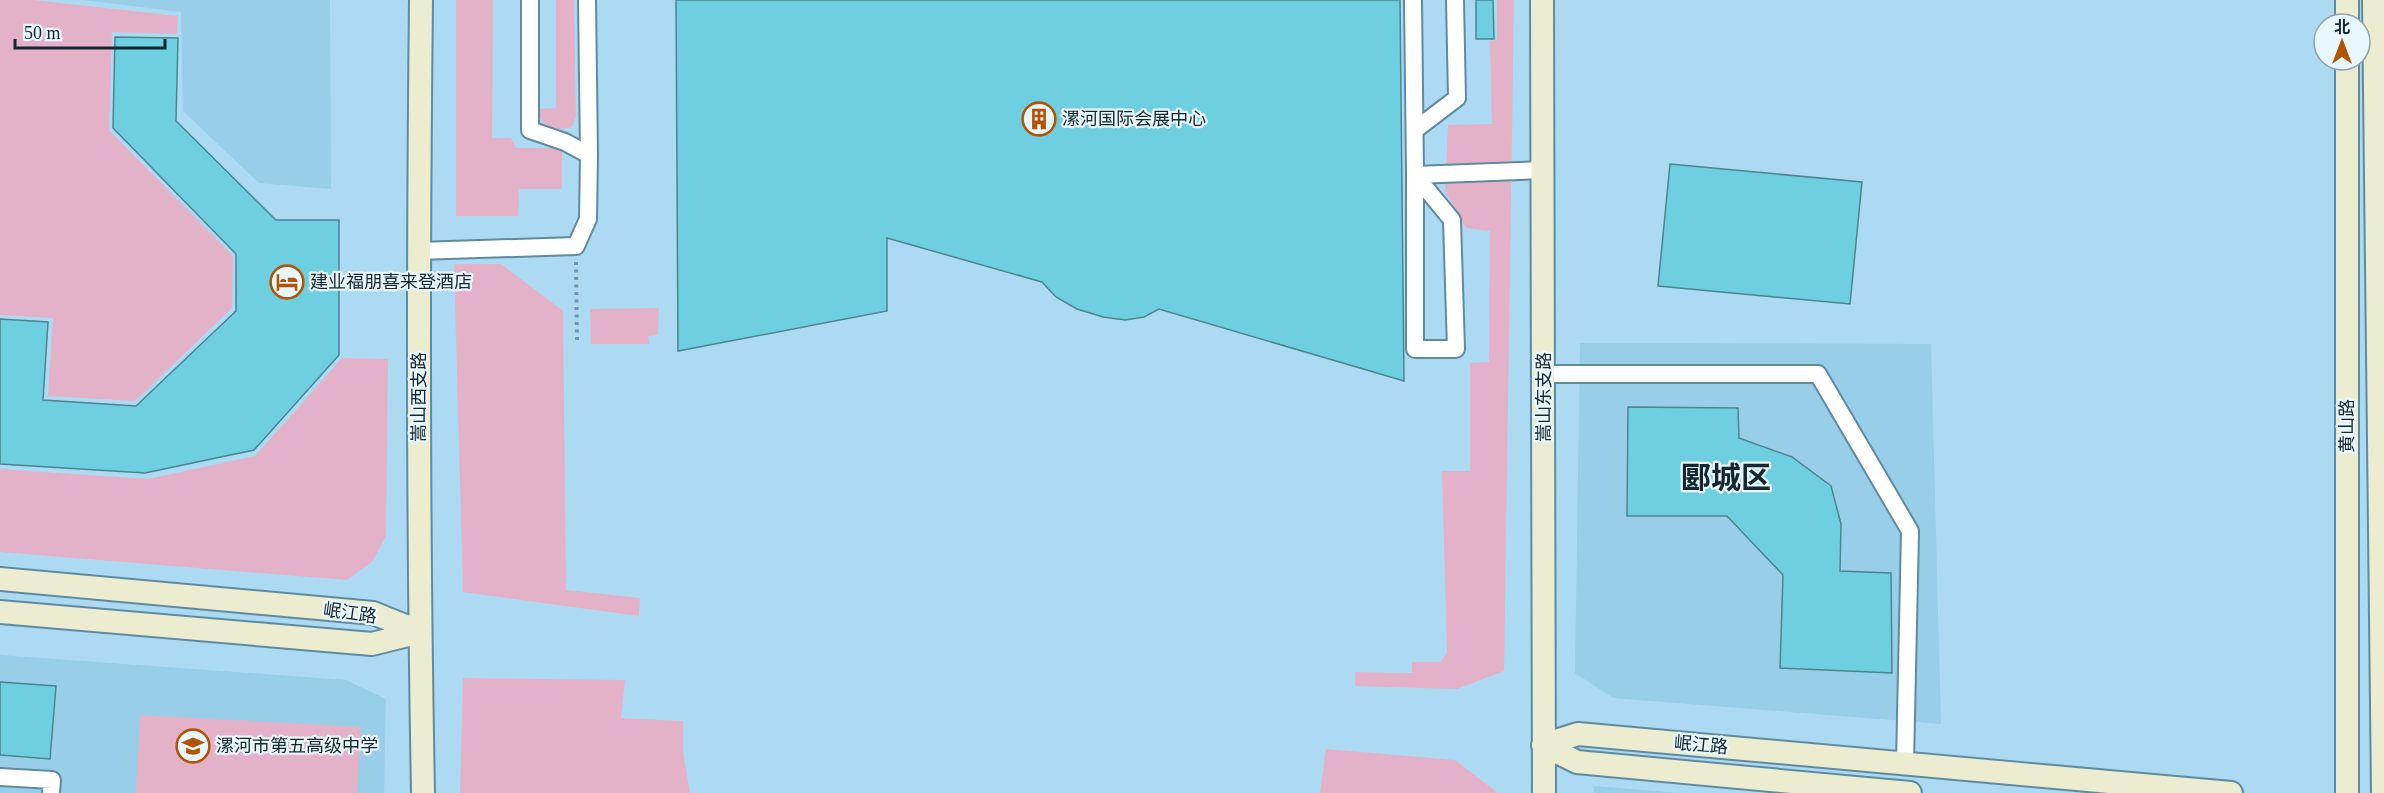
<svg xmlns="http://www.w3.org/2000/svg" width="2384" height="793" font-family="'Times New Roman','Noto Sans SC',serif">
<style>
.built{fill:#98cee8}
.green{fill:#e4b2c8}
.building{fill:#6ecfe0;stroke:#4e848e;stroke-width:1.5}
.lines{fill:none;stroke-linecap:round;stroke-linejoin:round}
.street-casing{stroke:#5f8ba1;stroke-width:20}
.secondary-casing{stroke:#5f8ba1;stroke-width:26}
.path{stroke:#7295a7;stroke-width:4;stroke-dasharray:3 4.5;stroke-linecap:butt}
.street{stroke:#fff;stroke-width:16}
.secondary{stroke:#ececd0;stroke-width:22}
.labels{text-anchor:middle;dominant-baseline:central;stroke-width:4.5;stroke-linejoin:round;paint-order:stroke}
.poi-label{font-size:18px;fill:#14262f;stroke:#e8f6fd;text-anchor:start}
.street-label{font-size:18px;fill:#14262f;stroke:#e8f6fd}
.town-label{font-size:30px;font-weight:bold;fill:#14262f;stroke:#e8f6fd}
</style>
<rect width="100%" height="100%" fill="#acdaf2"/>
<path class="built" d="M83,0H330L331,189L259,183L183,111L181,12Z
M1580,343L1931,344L1941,724L1613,698L1575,673Z
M0,655L346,680L386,699L384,793H0Z
M1594,786L1679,793H1594Z"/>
<path class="green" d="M0,0H33L178,16L177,34L112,32L109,130L233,256L232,308L135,401L48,396L53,318L0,315Z
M456,0H493L492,138H511L516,148H562V189H519L518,216H456Z
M556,0H574L576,117L572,127L555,130L542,122L537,109L556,108Z
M1497,0H1514L1504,671L1457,689L1355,686V672L1412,673V662H1440L1447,653L1442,471H1470V363L1489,362L1490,231L1466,228L1445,191L1448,125L1492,124L1490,41L1497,40Z
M454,264H501L563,311L566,590L640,598L639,616L463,592Z
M659,308L658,335L648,336L649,344H591L590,309Z
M342,358L388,359L386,536L372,562L347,580L0,552V469L148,479L255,456Z
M463,678L625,680L621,718L683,721V752L690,793H460Z
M140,715L361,727L357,793H136Z
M1326,749L1455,760L1498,793H1320Z"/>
<path class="building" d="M676,0H1400L1404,381L1159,309L1144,317L1125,320L1103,317L1077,309L1056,297L1042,282L887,238V311L678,351Z
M1476,0H1493L1494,39H1476Z
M115,37L178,38L176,121L276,220H339V355L254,450L145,473L0,464V319L48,322L43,400L136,406L236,311V254L113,128Z
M1670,164L1862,182L1850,304L1658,286Z
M1628,407L1738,408L1739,438L1792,457L1831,486L1841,524L1840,571L1891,573L1892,673L1780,668L1783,575L1727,516H1627Z
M0,682L56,686L50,759L0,755Z"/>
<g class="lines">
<g class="street-casing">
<path id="street" d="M530,0V130L565,142L589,155
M1413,0L1415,175L1543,170
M1415,130L1457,98L1455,0
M1415,175L1452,220L1456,349H1415Z
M418,251L576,246L588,219L589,155L587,0
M1544,374H1818L1910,531L1905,763
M0,777L52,780L51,793"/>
</g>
<g class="secondary-casing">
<path id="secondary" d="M421,0C418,264 418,529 423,793
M1542,0L1544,793
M2347,0V24
M2374,0L2383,793
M2347,60V793
M0,579L373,613L420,632
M0,612L372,644L420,632
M1543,745L1578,734L2231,793
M1543,745L1577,762L1910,793"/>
</g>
<path class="path" d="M576,262L577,344"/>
<use href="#street" class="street"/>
<use href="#secondary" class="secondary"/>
</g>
<defs>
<g id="building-ring" transform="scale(1.725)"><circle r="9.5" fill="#e8f6fd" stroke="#b25403" stroke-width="1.5"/><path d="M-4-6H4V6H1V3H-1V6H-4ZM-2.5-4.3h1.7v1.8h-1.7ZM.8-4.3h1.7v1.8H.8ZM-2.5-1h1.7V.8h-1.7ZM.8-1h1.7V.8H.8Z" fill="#b25403"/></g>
<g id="hotel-ring" transform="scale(1.725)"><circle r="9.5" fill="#e8f6fd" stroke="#b25403" stroke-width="1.5"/><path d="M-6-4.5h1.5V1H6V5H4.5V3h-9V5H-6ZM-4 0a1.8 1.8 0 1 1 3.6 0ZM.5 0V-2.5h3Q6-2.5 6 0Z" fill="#b25403"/></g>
<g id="school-ring" transform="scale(1.725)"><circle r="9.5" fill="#e8f6fd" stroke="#b25403" stroke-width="1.5"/><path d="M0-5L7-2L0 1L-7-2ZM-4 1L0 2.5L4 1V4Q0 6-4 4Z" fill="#b25403"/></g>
</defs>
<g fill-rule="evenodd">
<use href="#building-ring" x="1039" y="119"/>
<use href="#hotel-ring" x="287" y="282"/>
<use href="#school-ring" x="193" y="746"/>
</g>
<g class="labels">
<g class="poi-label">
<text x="1062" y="119">漯河国际会展中心</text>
<text x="310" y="282">建业福朋喜来登酒店</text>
<text x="216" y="746">漯河市第五高级中学</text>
</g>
<g class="street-label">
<text transform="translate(419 397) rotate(-90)">嵩山西支路</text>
<text transform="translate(1544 397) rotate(-90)">嵩山东支路</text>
<text transform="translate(2347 426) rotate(-90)">黄山路</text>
<text transform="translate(350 613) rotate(8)">岷江路</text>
<text transform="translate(1701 745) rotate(5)">岷江路</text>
</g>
<g class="town-label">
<text x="1726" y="477">郾城区</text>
</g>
</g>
<g transform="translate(2342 42)"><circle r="28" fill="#e8f6fd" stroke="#93a3ab" stroke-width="1.5"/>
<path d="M0-4.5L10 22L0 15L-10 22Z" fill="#b25403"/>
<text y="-9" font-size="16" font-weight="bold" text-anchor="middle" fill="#14262f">北</text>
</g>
<path d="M15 39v9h150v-9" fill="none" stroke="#14262f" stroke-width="3"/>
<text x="24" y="39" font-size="18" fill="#14262f" stroke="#e8f6fd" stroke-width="4.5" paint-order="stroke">50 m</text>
</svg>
